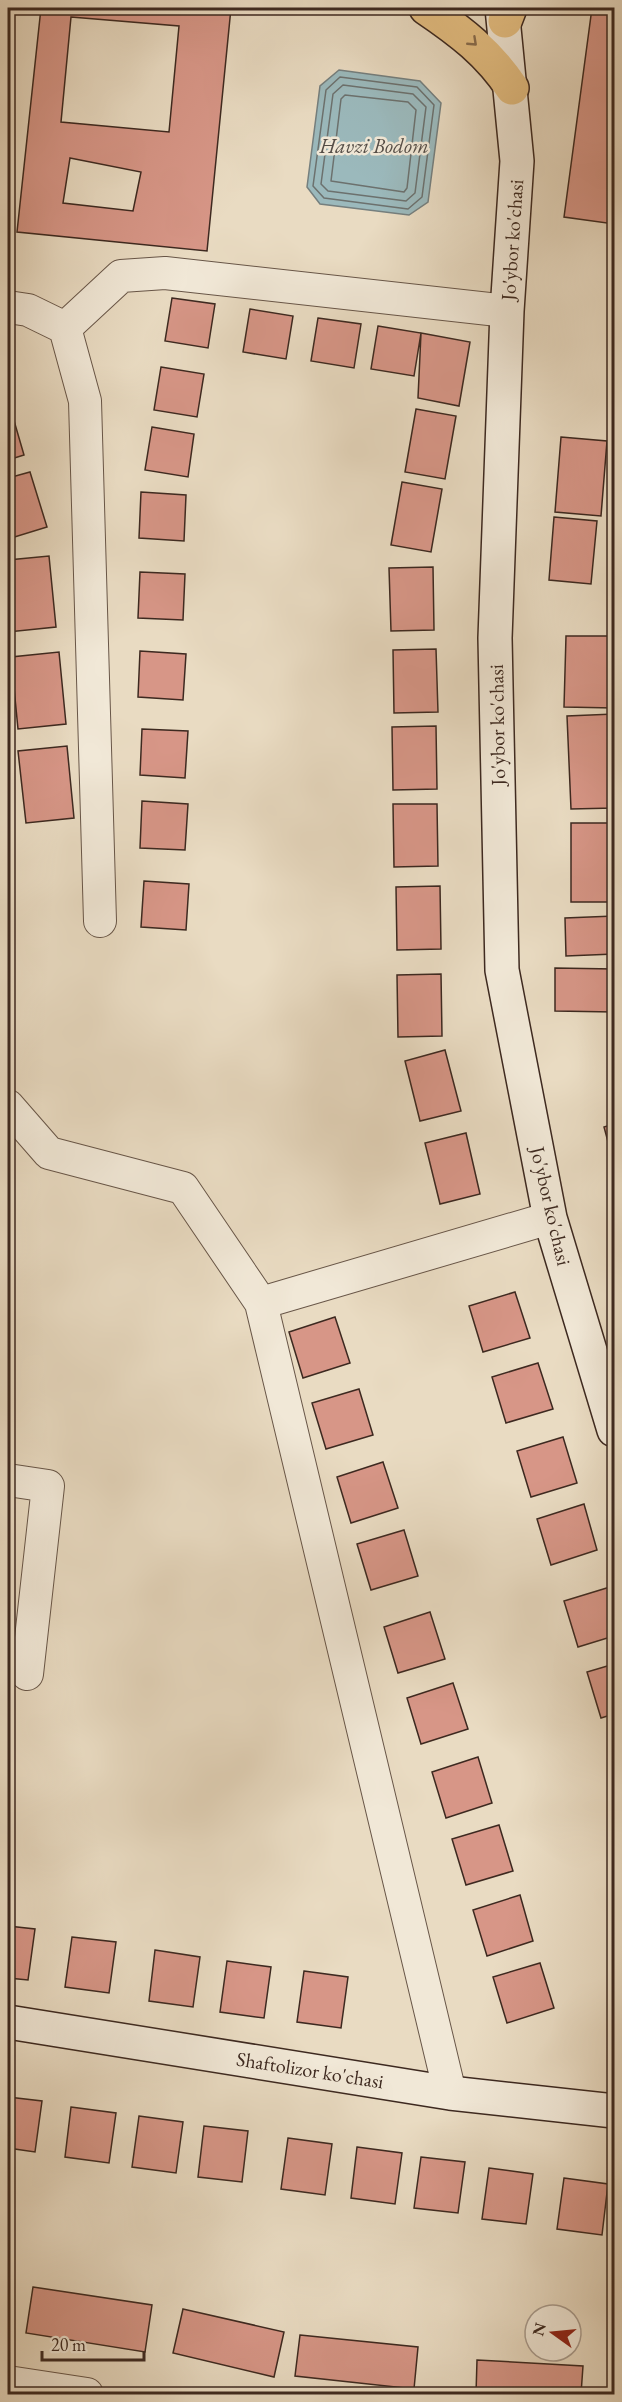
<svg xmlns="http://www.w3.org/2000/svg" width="622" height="2402" font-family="'EB Garamond',serif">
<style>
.water{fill:#9bb9bc;stroke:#757f7e;stroke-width:1.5}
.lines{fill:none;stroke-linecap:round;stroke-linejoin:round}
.shore{stroke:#6c716e;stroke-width:1.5}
.building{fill:#d79687;stroke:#3d2920;stroke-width:1.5;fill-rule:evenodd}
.street-casing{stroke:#685648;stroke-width:34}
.secondary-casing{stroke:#3d2920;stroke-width:36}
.primary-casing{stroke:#3d2920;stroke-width:36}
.street{stroke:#f1e8d7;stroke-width:32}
.secondary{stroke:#f1e8d7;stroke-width:33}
.primary{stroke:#e4be81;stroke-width:33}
.oneway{stroke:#886c4c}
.labels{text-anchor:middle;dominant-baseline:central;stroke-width:5;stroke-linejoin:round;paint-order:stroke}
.street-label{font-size:20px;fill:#3d2920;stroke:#f1e8d7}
.water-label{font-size:21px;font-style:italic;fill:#544d47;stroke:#f1e8d7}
</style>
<rect width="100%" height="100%" fill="#e9dbc2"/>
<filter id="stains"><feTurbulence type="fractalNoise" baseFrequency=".00333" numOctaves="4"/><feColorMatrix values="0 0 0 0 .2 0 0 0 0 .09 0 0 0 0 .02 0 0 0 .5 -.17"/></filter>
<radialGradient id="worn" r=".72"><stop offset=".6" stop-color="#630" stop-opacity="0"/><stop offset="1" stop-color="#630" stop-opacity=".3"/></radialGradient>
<path class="water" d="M339,70L420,81L441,103L428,202L409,215L320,204L307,187L320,86Z"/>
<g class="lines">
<path class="shore" d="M340,77L417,87L434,105L422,197L408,209L324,198L313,186L326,90Z
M343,85L413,94L426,107L415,193L406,201L328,191L321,184L333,94Z
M345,95L408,102L416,110L407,188L404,192L331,181L341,99Z"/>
</g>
<path class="building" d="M41,8H231L207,251L17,232ZM71,17L179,26L169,132L61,122ZM70,158L141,172L133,211L63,203Z
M592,8H614V133L612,152H614V224L564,217Z
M172,298L215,304L208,348L165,341Z
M250,309L293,316L286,359L243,352Z
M318,318L361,324L354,368L311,361Z
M378,326L421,333L414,376L371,369Z
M421,333L470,342L459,406L418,398Z
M161,367L204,374L197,417L154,410Z
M8,400L24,455L8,460Z
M416,409L456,416L445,479L405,472Z
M152,427L194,434L188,477L145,470Z
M561,437L607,441L601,516L555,512Z
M30,472L47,527L8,539V478Z
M402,482L442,489L431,552L391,545Z
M141,492L186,495L184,541L139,538Z
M554,517L597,521L591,584L549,580Z
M49,556L56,627L8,632V560Z
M433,567L434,630L391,631L389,568Z
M140,572L185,574L183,620L138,618Z
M566,636H614V708L564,707Z
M436,649L438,712L394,713L393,650Z
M140,651L186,654L183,700L138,697Z
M59,652L66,724L18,729L11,657Z
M614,714V808L571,809L567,716Z
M436,726L437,789L393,790L392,727Z
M142,729L188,731L185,778L140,775Z
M67,746L74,818L26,823L18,751Z
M142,801L188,804L185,850L140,848Z
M393,804H437L438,866L394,867Z
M571,823H614V902H571Z
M144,881L189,884L186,930L141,927Z
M440,886L441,949L397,950L396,887Z
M614,916V954L566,956L565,918Z
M555,968L614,969V1012L555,1011Z
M441,974L442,1036L398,1037L397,975Z
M445,1050L461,1111L420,1121L405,1061Z
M614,1124V1164L604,1127Z
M466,1133L480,1194L440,1204L425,1143Z
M515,1292L530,1338L483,1352L469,1306Z
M335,1317L350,1363L303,1378L289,1332Z
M538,1363L553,1409L506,1423L492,1377Z
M359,1389L373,1435L326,1449L312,1403Z
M563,1437L577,1483L531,1497L517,1451Z
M383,1462L398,1508L351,1523L337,1477Z
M584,1504L597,1550L551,1565L537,1519Z
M404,1530L418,1576L371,1590L357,1544Z
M610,1587L614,1600V1636L578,1647L564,1601Z
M430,1612L445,1659L398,1673L384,1627Z
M614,1664V1714L601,1718L587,1672Z
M453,1683L468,1729L421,1744L407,1698Z
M478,1757L492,1803L446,1818L432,1772Z
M499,1825L513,1871L466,1885L452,1839Z
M520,1895L533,1941L487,1956L473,1910Z
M8,1926L35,1929L28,1980L8,1978Z
M72,1937L116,1942L109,1993L65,1987Z
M155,1950L200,1957L193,2007L149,2001Z
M227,1961L271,1967L264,2018L220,2012Z
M540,1963L554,2008L507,2023L493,1977Z
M304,1971L348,1977L341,2028L297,2022Z
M8,2097L42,2101L35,2152L8,2148Z
M71,2107L116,2113L109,2163L65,2157Z
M139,2116L183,2122L176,2173L132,2167Z
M204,2126L248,2131L242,2182L198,2177Z
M288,2138L332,2144L325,2195L281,2189Z
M357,2147L402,2153L395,2204L351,2198Z
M421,2157L465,2162L458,2213L414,2208Z
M489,2168L533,2174L526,2224L482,2219Z
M564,2178L608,2184L602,2235L557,2229Z
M33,2287L152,2305L145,2352L26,2333Z
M183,2309L284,2332L274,2377L173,2353Z
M300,2335L418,2347L414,2389L295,2376Z
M477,2360L583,2366L581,2394H476Z"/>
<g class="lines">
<g class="street-casing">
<path id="street" d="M8,307L28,310L65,328L85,401L100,921
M65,328L121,276L165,273L507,311
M8,1106L49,1153L183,1188L261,1303
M8,1480L48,1486L27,1674
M450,2093L261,1303L550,1218
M8,2382L87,2394"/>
</g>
<g class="secondary-casing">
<path id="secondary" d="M502,8L517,161L507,311L495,638L502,970L550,1218L614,1430
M8,2022L450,2093L614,2111"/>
</g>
<g class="primary-casing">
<path id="primary" d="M426,8C460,31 489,53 512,88
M505,21L510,8"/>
</g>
<use href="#street" class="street"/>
<use href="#secondary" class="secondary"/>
<use href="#primary" class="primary"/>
</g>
<defs><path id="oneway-chevron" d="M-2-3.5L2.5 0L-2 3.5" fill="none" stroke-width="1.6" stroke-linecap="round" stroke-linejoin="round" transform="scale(1.5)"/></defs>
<use class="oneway" href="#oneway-chevron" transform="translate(473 42) rotate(43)"/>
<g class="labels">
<g class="street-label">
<text transform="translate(512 240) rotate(-86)">Jo'ybor ko'chasi</text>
<text transform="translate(497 725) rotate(-91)">Jo'ybor ko'chasi</text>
<text transform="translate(551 1206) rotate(77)">Jo'ybor ko'chasi</text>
<text transform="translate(310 2070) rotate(9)">Shaftolizor ko'chasi</text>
</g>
<g class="water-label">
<text x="374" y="145">Havzi Bodom</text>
</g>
</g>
<rect width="622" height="2402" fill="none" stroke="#e9dbc2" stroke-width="30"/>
<rect x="9" y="9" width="604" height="2384" fill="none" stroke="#3d2920" stroke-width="3"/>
<rect x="15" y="15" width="592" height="2372" fill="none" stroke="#3d2920" stroke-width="1.5"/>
<g transform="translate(553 2333) rotate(285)"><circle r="28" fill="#f1e8d7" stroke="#a99c8e" stroke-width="1.5"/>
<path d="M0-4.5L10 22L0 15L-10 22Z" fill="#8f2418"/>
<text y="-9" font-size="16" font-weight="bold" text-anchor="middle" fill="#3d2920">N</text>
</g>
<path d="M42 2351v9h102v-9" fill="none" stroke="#3d2920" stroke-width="3"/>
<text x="51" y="2351" font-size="18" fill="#3d2920" stroke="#f1e8d7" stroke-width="4.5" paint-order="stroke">20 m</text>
<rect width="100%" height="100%" filter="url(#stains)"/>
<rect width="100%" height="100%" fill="url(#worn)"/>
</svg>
